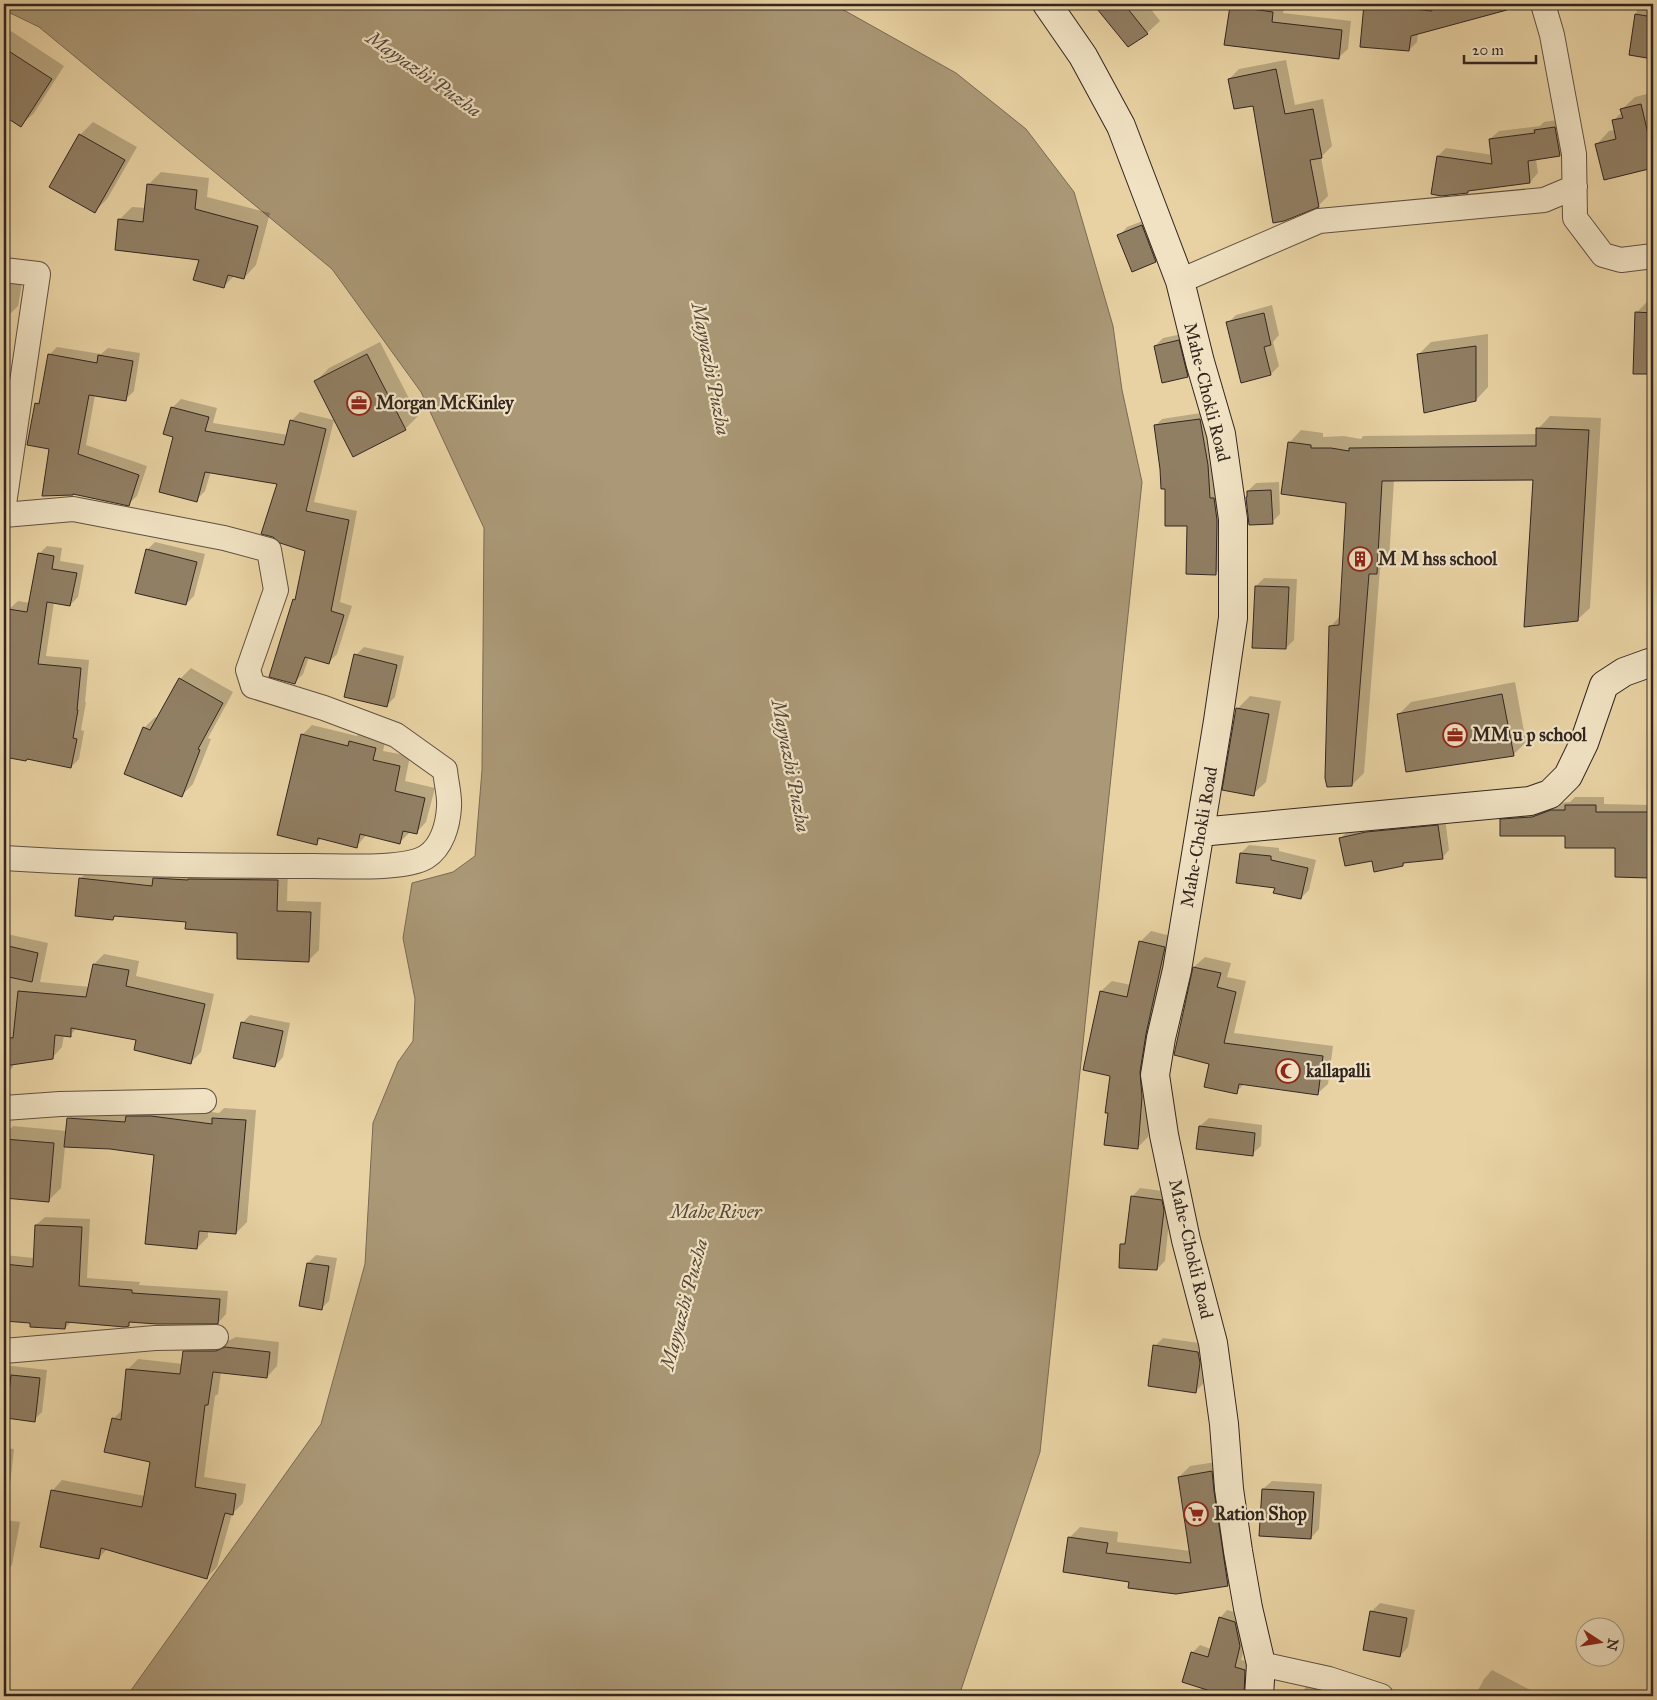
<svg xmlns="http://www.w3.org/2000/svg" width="1657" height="1700" font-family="'IM FELL Great Primer',serif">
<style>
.water{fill:#aa9876;stroke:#7a6a54}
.shadow{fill:#0003}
.building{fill:#917f64;stroke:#322620}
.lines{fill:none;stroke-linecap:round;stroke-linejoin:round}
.street-casing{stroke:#605141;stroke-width:26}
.secondary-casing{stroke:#322620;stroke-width:30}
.street{stroke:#f0e2c3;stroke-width:24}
.secondary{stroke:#f0e2c3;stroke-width:28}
.labels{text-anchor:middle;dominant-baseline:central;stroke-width:4.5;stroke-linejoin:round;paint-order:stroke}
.street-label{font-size:18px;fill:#322620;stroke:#f0e2c3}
.poi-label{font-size:18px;font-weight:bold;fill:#322620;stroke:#f0e2c3;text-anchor:start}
.water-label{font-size:19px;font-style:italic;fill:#56483a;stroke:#f0e2c3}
</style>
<rect width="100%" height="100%" fill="#e8d2a3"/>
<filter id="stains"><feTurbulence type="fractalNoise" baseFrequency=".004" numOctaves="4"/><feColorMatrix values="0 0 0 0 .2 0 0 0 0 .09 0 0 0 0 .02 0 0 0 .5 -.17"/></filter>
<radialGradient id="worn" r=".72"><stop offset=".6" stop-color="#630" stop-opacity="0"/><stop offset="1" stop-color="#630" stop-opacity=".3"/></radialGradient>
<path class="water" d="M4,4H833L956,73L1026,129L1074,192L1113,326L1122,390L1142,482L1040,1452L959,1696H127L321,1424L365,1264L373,1123L398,1062L413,1041L415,999L403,938L412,883L453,872L475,856L482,770L484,528L421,392L332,269L39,27L4,10Z"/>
<path class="shadow" d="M1095,4H1147L1160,21L1147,33L1128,45Z
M1233,4H1285L1283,13L1351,21L1348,49L1338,58L1231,6Z
M1366,4H1482L1483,7L1418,33L1417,42L1409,50L1365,5Z
M1638,4H1653V58L1630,54Z
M11,31L64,66L34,113L21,125L4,114V39Z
M1286,60L1295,105L1323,99L1332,146L1321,157L1328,196L1318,206L1254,104L1229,79L1239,69Z
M1647,94H1653V167L1605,178L1597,144L1609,131L1615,130L1613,121L1622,112V109L1635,97Z
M1563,119L1568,147L1560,155L1536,159L1538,173L1530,182L1469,190L1467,192L1438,156L1446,148L1493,155L1490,139L1499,131L1540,126L1544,122Z
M93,122L137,147L107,199L95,211L80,135Z
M161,172L209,178L207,197L270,213L256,265L244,278L235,275L224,286L200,259L120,219L132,207L146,208L148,185Z
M1150,218L1164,252L1155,261L1119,236L1127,227Z
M4,280L22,283L18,306L9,315L4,314Z
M1649,300H1653V373L1634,372L1636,313Z
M1272,305L1279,335L1273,342L1279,366L1271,374L1228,323L1236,315Z
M1187,333L1196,367L1187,375L1155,346L1163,338Z
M1488,334V387L1476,400L1418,355L1431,342Z
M380,342L418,416L405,429L316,381L329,368Z
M57,347L101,354L108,348L140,353L134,391L126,399L95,395L86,445L147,466L137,496L128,504L50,448L28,444L32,417L34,415L36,404L42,398L49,355Z
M181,399L217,408L213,423L288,435L291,421L300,412L334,420L314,502L357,511L340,602L352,606L337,654L328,663L309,657L303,674L294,683V600L297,597L306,550L278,483L211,471L205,491L196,500L175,436L172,408Z
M4,401L13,402L4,454Z
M1207,412L1221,491L1223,566L1216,573L1166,487L1155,426L1162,419Z
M1550,416L1601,418L1590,608L1577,620L1535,479L1394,480L1389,560L1380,569L1364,773L1352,785L1331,626L1340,616L1347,502L1289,443L1301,430L1323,433V437L1344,436L1361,439L1363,436L1537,434L1538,429Z
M1279,482L1280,514L1272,522L1248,496V491L1256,483Z
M155,542L205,554L194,596L186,604L147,550Z
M47,546L62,548L60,561L84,565L78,597L70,605L54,602L46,656L89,660L85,702H86L81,730L84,731L79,759L71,767L28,758L26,760L4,756V699L10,650L4,649L9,609L18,601L30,603L39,554Z
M1264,578L1297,579L1294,640L1286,648L1256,586Z
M364,647L404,656L395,697L386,706L356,655Z
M191,668L233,692L208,738L211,739L193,784L181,796L144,728L155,717L158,718L180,679Z
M1515,682L1526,742L1513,755L1399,714L1411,702Z
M1250,696L1281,701L1266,782L1253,794L1237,709Z
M312,725L357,736L360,732L386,738L383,751L410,756L405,781L435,788L426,822L416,833L410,832L400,842L367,834L356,847L322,838L316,843L302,735Z
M1653,788V872L1649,877L1617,847L1502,820L1510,812L1560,803L1570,802L1575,797H1604V804L1652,805Z
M1445,818L1449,850L1442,858L1406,862L1403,865L1373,859L1340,839L1348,831Z
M1249,845L1279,848V851L1316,860L1309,890L1301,898L1241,853Z
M91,868L288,870L287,901L321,902L319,950L309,960L239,931L187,921L116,915L113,919L80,879Z
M1151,931L1175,937L1148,1137L1138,1147L1109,1112L1112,1075L1085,1069L1101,991L1112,981L1131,985L1140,942Z
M7,934L48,943L40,982L90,987L94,964L104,954L139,961L136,976L214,994L201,1052L191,1062L138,1039L77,1028L70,1035H64L62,1047L52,1058L13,1063V1067L4,1076V937Z
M1205,957L1231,963L1227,977L1246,981L1234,1033L1333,1046L1328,1084L1317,1094L1244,1084L1236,1092L1211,1063L1194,967Z
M250,1015L290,1023L283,1057L275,1066L242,1023Z
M162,1105L219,1113L224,1108L256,1110L247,1222L236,1233L208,1230V1237L197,1248L155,1154L110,1148L65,1146L61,1188L49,1200L4,1196V1135L13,1126L67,1131L68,1119L79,1108Z
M1209,1118L1262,1125L1261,1146L1252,1154L1200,1126Z
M1140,1188L1170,1192L1171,1201L1165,1261L1157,1269L1122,1245L1127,1239L1132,1197Z
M45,1217L90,1219L87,1278L140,1282L139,1285L228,1291L226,1314L218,1323L132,1321L128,1325L72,1321L65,1328L32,1322L4,1320V1255L34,1258L36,1225Z
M316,1255L337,1258L329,1301L321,1309L308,1263Z
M236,1337L279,1342L277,1366L267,1377L221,1372L218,1394L215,1396L204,1477L246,1484L243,1503L232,1514L217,1567L207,1577L108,1548L99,1558L52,1491L62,1480L145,1496L151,1461L113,1419L123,1409L127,1370L138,1359L183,1364L184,1352L195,1341H228Z
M1163,1338L1206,1344L1208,1354L1203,1384L1195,1392L1155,1346Z
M4,1365L47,1370L42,1412L34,1420L4,1417Z
M4,1448L14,1449L6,1520L20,1522L12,1565L4,1573Z
M1223,1461L1239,1574L1228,1585L1130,1581L1069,1538L1080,1527L1118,1532L1117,1542L1191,1551L1179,1477L1190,1466Z
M1272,1481L1322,1484L1319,1529L1311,1538L1263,1489Z
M1380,1603L1415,1610L1408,1647L1400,1656L1371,1612Z
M1227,1610L1242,1614L1247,1638L1241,1660L1252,1662L1249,1696H1219L1220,1693L1192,1653L1200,1645L1211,1649L1220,1618Z
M1492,1670L1542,1696H1475L1484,1679Z
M1313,1680L1351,1696H1302L1305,1688Z"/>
<path class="building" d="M1093,4H1124L1148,34L1128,47Z
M1364,4L1432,11L1430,4H1506L1507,10L1411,36L1409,51L1360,47Z
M1230,6L1273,12L1272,22L1342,30L1339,59L1224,45Z
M1635,14L1653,17V59L1629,55Z
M4,48L52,79L21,127L4,116Z
M1276,69L1285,114L1313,109L1322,158L1310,160L1319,207L1284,221L1273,223L1253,106L1234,109L1228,79Z
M1641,104L1653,155V168L1604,180L1595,144L1616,139L1612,120L1623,118L1620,109Z
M1555,127L1560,156L1528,161L1530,183L1468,191V193L1441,196L1431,194L1437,156L1492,164L1489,139L1535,133L1534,130Z
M79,134L125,160L95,213L49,187Z
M147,184L197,190L195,209L258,226L244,279L228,275L224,288L193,280L199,260L115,250L118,219L143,222Z
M1142,225L1156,262L1132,272L1117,235Z
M1635,312L1653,313V374H1633Z
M1264,313L1271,345L1264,347L1271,375L1241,383L1226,322Z
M1179,340L1188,377L1162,383L1154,346Z
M1476,346V401L1424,413L1417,354Z
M48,354L97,363L98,355L133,361L126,401L89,395L78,454L139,475L129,506L73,494V495L42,496L49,449L27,445L35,403L39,404Z
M367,354L406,430L353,457L314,381Z
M171,407L209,417L205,431L284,445L290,420L326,429L306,511L349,520L331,611L344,615L329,664L305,657L295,684L269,677L293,599L295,600L305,551L280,543L273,537L261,534L277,484L205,472L197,502L159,492L173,437L163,434Z
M1200,419L1208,465L1210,498H1214L1217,520L1216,575L1186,574L1187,526H1165V489H1161L1160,469L1154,425Z
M1536,428L1589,430L1578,621L1524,627L1533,480L1382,481L1377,574H1369L1352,786L1327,787L1325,778L1329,626L1339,625L1346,503L1281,494L1288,442L1311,445V448H1331L1349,451V448L1536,446Z
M1271,490L1273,524L1249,525L1246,497H1247V491Z
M146,549L197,562L186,605L135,593Z
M38,553L54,556L52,569L77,573L70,606L47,602L38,664L81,668L77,710H78L73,738L77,739L71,768L27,759L26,761L4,757V698L9,651L4,650V641L8,609L27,612Z
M1255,586L1289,587L1286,649L1252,648Z
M354,654L397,665L387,707L344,697Z
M179,678L223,703L198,749L200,750L182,797L124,774L143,727L150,730Z
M1502,694L1514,756L1406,772L1397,714Z
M1236,708L1269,714L1254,796L1222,790Z
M301,734L348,746L349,741L376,748L373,760L400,766L395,791L425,798L417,834L403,831L400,844L360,834L357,848L318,838L317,845L277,835Z
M1565,805H1596V812H1650L1649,878L1615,877V848H1565V836H1500V819L1532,817L1551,810H1565Z
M1438,825L1443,859L1403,863V866L1374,872L1372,861L1345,866L1339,838L1366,832Z
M1240,853L1271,856V860L1308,868L1301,899L1273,893L1275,888L1236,883Z
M79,878L152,886L153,878L188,880V879L278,880L277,911L311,912L309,962L237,959V933L185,929L186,922L114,916L113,920L75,916Z
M1139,941L1165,947L1146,1034L1140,1072L1142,1097L1138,1149L1104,1145L1108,1113H1105L1110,1076L1083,1070L1100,991L1127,997Z
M4,945L38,953L32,982L4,976Z
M93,964L129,970L126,986L205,1004L191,1064L134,1050L136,1040L71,1028V1037L55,1035L53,1059L4,1066V1037L13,1038L18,991L86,997Z
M1193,967L1221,973L1217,987L1236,992L1224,1043L1323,1056L1318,1095L1239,1084L1237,1094L1204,1087L1209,1064L1174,1055Z
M241,1022L283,1031L275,1067L233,1058Z
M126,1116H151L212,1124V1118L246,1120L236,1234L199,1231L197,1249L145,1244L154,1155L110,1149L64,1147L67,1118L125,1122Z
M1199,1126L1255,1133L1253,1156L1196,1149Z
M4,1139L54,1143L49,1202L4,1198Z
M1131,1196L1162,1200L1164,1210L1157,1270L1119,1268L1120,1244H1125Z
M35,1225L82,1227L79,1286L132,1290V1293L220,1299L218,1324H157L129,1322V1326L125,1327L66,1322L65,1329L30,1327V1323L4,1321V1264L33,1267Z
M307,1263L329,1266L322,1310L299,1306Z
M1153,1345L1198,1352L1200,1363L1196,1393L1148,1386Z
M225,1347L270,1352L267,1378L213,1372L208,1405H205L195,1487L236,1494L233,1515L225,1513L207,1579L101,1548L99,1559L40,1547L51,1490L142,1507L150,1462L104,1452L112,1418L121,1420L126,1369L180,1374L183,1351H216Z
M11,1375L40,1378L35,1422L6,1418Z
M1212,1471L1214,1491L1228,1586L1176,1594L1128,1588L1129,1582L1063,1572L1068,1537L1108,1543L1106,1553L1191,1563L1178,1477Z
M1262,1489L1314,1492L1311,1539L1259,1536Z
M1370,1611L1407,1618L1400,1657L1363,1650Z
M1219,1617L1235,1622L1240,1646L1235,1667L1245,1670L1244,1696H1226L1182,1682L1191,1652L1208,1657Z"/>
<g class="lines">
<g class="street-casing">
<path id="street" d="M1543,4L1552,35L1574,154L1575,218L1603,255L1621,260L1653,256
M4,270L38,274L4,504
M1180,281L1319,221L1544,200L1575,187
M4,515L73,509L224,538L269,550L276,590L248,670L253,686L324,708L396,735L445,770C446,782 450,796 449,807C448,825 442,847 426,857C405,870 341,866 314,866C211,866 107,865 4,858
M4,1108L60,1104L204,1101
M4,1351L155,1338L216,1337
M1261,1664L1329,1679L1381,1696"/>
</g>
<g class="secondary-casing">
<path id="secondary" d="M1047,4L1083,56L1121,126L1180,281L1200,362L1221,434L1233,519V618L1218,721L1177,970L1161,1038L1155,1075L1164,1135L1186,1240L1213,1343L1224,1424L1229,1489L1238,1551L1248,1608L1261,1664L1259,1696
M1200,832L1530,801L1550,794L1568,776L1584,743L1604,685L1624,672L1649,663H1653"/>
</g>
<use href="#street" class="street"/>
<use href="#secondary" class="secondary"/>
</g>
<defs>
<g id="office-ring" transform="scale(1.25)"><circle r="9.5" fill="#f0e2c3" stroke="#8f2418" stroke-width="1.5"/><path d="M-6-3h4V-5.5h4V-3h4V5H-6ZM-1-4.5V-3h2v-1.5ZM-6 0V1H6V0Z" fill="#8f2418"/></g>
<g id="building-ring" transform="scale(1.25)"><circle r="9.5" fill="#f0e2c3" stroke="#8f2418" stroke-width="1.5"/><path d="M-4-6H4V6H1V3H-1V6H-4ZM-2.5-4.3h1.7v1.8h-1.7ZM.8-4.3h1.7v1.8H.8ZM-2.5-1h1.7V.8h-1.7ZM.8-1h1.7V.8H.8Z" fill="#8f2418"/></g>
<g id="mosque-ring" transform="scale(1.25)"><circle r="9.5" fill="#f0e2c3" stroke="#8f2418" stroke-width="1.5"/><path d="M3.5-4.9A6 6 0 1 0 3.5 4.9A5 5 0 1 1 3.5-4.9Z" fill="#8f2418"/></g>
<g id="supermarket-ring" transform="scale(1.25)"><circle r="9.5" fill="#f0e2c3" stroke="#8f2418" stroke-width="1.5"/><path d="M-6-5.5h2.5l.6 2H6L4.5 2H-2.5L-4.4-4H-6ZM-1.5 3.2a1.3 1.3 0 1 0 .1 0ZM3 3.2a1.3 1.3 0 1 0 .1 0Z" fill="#8f2418"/></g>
</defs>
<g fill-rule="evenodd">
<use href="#office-ring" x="359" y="403"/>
<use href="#building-ring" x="1360" y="559"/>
<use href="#office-ring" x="1455" y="735"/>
<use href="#mosque-ring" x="1288" y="1071"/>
<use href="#supermarket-ring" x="1196" y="1514"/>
</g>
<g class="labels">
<g class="street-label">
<text transform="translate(1207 392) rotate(76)">Mahe-Chokli Road</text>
<text transform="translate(1199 837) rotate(-80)">Mahe-Chokli Road</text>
<text transform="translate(1191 1249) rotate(77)">Mahe-Chokli Road</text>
</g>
<g class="poi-label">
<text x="376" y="403">Morgan McKinley</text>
<text x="1378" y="559">M M hss school</text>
<text x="1472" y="735">MM u p school</text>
<text x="1306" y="1071">kallapalli</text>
<text x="1214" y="1514">Ration Shop</text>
</g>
<g class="water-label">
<text transform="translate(424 74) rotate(35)">Mayyazhi Puzha</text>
<text transform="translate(711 369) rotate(79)">Mayyazhi Puzha</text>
<text transform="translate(791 766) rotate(79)">Mayyazhi Puzha</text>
<text x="716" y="1211">Mahe River</text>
<text transform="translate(684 1304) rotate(-75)">Mayyazhi Puzha</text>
</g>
</g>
<rect width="1657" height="1700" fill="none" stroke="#e8d2a3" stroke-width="20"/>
<rect x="5" y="5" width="1647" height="1690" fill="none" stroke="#322620" stroke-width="2.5"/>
<rect x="10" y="10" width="1637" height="1680" fill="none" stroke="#322620"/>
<g transform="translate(1600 1642) rotate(102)"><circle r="24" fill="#f0e2c3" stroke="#a49782"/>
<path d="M0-4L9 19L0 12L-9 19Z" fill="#8f2418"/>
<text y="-8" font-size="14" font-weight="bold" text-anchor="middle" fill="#322620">N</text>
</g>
<path d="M1464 55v8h72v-8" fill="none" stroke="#322620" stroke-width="2.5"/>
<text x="1472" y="55" font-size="15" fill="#322620" stroke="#f0e2c3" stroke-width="4" paint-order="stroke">20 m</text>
<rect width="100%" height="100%" filter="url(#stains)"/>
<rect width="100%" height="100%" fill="url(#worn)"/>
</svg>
